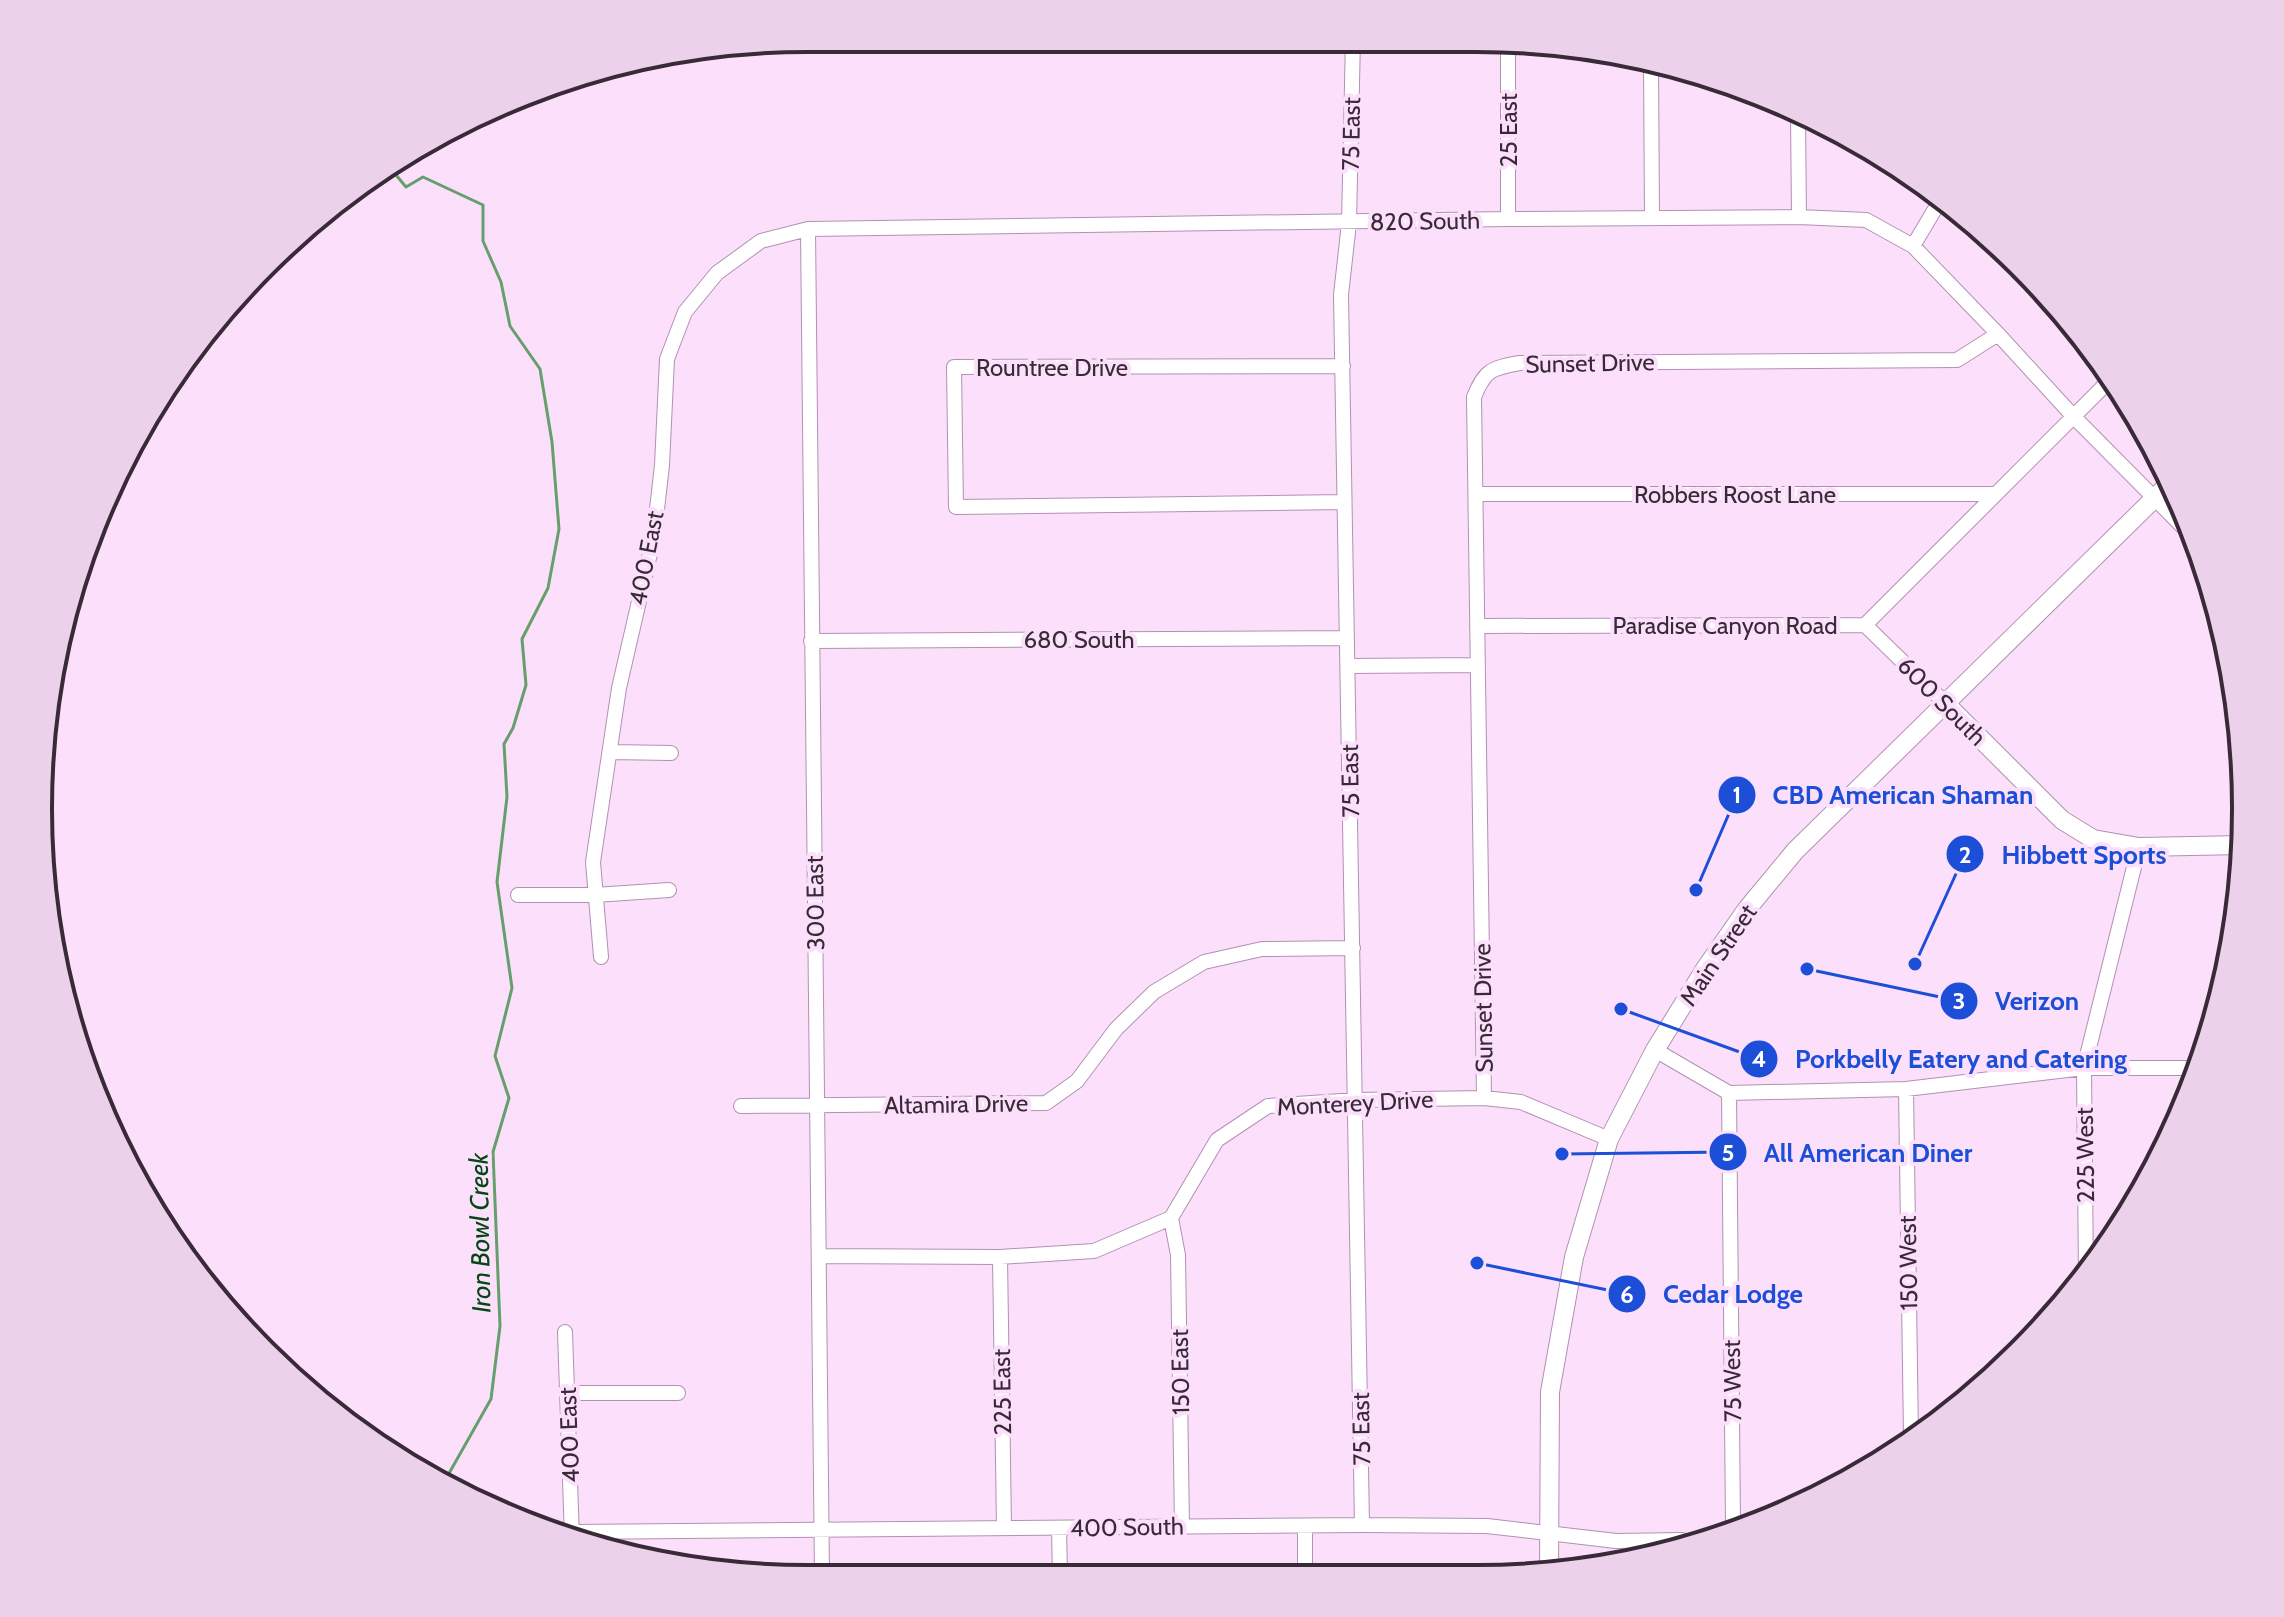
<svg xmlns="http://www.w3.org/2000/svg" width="2284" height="1617" font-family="Cabin,sans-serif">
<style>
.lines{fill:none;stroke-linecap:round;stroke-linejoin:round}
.stream{stroke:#669e6c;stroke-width:3}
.minor-casing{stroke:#b191b1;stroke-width:16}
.major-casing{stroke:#b191b1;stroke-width:20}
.minor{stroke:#fff;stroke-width:14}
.major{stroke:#fff;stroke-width:18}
.labels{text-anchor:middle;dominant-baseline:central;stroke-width:8;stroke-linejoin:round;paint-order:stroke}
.street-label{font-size:24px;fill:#382a37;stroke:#fce0fb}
.water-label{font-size:26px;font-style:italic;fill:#044615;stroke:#fce0fb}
.rim{fill:none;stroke:#382a37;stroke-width:4}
.leader{fill:none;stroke:#1d4ed8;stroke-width:3}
.callout-dot{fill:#1d4ed8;stroke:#fce0fb;stroke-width:3}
.mark-label{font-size:24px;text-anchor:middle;font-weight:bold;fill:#fff}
.callout-label{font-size:26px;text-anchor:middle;font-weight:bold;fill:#1d4ed8;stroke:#fce0fb;stroke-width:8;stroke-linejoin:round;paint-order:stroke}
</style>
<rect width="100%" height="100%" fill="#fce0fb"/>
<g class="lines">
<path class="stream" d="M393,162L396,175L406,187L423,177L483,205V241L501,282L510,326L540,369L552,442L559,529L548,588L522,639L526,685L513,728L504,744L507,797L497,882L512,988L495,1056L509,1098L493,1152L500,1326L491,1399L443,1484"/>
<g class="minor-casing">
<path id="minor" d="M1353,38L1349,223L1341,295L1362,1525
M1651,62L1652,218
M1798,118L1799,217
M1508,219V41
M808,229L822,1577
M1913,246L1938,204
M1343,366L954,367L956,507L1344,502
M1476,494H1994
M1865,625L1945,703
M1477,626L1865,625L2111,379
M811,641L1346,638
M1348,666L1478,665
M611,752L671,753
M518,895H595L669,890
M601,957L593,862L619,688L654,536L662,465L667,359L685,312L717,273L761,241L808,229L1508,219L1799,217L1866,220L1913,246L1998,334
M1655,1050L1729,1093L1906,1089L2084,1068H2197
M1906,1089L1911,1437
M1729,1093L1733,1525
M1484,1098L1474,397C1485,370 1491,368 1520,363L1957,360L1998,334L2073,416L2195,539
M741,1106L1046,1103L1077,1081L1116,1029L1154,992L1204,962L1262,949L1353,948
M1171,1218L1178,1255L1182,1526
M819,1256L1000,1257L1094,1251L1171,1218L1217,1140L1268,1106L1356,1100L1484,1098L1521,1102L1609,1139
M1000,1257L1004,1527
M2086,1278L2084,1068L2139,847
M565,1332L572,1539
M568,1393H678
M1305,1526V1574
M1059,1528L1060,1576
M572,1532L1362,1525L1487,1526L1616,1541L1682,1540"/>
</g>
<g class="major-casing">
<path id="major" d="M1945,703L2062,820L2093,839L2139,847L2244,845
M1549,1573L1550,1392L1574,1257L1609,1139L1655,1050L1705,969L1747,909L1795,851L2170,483"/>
</g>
<use href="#minor" class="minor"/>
<use href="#major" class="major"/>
</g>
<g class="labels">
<g class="street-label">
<text transform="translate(1508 130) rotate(-90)">25 East</text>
<text transform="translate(1351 134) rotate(-89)">75 East</text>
<text transform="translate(1425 221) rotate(-1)">820 South</text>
<text transform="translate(1590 363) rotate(-1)">Sunset Drive</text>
<text x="1052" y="367">Rountree Drive</text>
<text x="1735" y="494">Robbers Roost Lane</text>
<text transform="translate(646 558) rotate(-79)">400 East</text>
<text x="1725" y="625">Paradise Canyon Road</text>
<text x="1079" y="639">680 South</text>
<text transform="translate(1942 701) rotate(45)">600 South</text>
<text transform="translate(1350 781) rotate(-91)">75 East</text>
<text transform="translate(815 903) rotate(-91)">300 East</text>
<text transform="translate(1718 955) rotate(-56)">Main Street</text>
<text transform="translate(1483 1008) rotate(-91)">Sunset Drive</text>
<text transform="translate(1355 1103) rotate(-3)">Monterey Drive</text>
<text transform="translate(956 1104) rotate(-1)">Altamira Drive</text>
<text transform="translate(2085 1155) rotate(-91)">225 West</text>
<text transform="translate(1908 1263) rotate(-91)">150 West</text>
<text transform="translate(1180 1372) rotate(-91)">150 East</text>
<text transform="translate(1732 1381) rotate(-91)">75 West</text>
<text transform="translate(1002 1392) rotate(-91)">225 East</text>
<text transform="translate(1361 1429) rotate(-91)">75 East</text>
<text transform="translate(569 1435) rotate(-92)">400 East</text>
<text transform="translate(1127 1527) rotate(-1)">400 South</text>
</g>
<g class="water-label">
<text transform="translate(480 1233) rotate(-91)">Iron Bowl Creek</text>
</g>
</g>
<path d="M0 0H2284V1617H0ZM808 52H1476A756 756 0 0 1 2232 808V809A756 756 0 0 1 1476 1565H808A756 756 0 0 1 52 809V808A756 756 0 0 1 808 52Z" fill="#ecd1eb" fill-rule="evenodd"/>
<path class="rim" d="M808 52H1476A756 756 0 0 1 2232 808V809A756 756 0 0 1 1476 1565H808A756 756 0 0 1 52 809V808A756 756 0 0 1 808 52Z"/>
<path class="leader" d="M1696 890L1737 795M1915 964L1965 854M1807 969L1959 1001M1621 1009L1759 1059M1562 1154L1728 1152M1477 1263L1627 1294"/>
<g class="callout-dot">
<circle cx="1696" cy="890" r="8"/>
<circle cx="1915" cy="964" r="8"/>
<circle cx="1807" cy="969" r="8"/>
<circle cx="1621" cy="1009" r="8"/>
<circle cx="1562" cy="1154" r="8"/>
<circle cx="1477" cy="1263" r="8"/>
<circle cx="1737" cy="795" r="20"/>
<circle cx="1965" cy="854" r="20"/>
<circle cx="1959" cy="1001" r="20"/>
<circle cx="1759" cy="1059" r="20"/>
<circle cx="1728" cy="1152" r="20"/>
<circle cx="1627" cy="1294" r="20"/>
</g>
<g class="mark-label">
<text x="1737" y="803">1</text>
<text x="1965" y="863">2</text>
<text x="1959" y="1009">3</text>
<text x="1759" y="1067">4</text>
<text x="1728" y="1161">5</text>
<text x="1627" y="1303">6</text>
</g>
<g class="callout-label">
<text x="1903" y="804">CBD American Shaman</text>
<text x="2084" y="864">Hibbett Sports</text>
<text x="2037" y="1010">Verizon</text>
<text x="1961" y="1068">Porkbelly Eatery and Catering</text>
<text x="1868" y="1162">All American Diner</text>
<text x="1733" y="1303">Cedar Lodge</text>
</g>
</svg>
